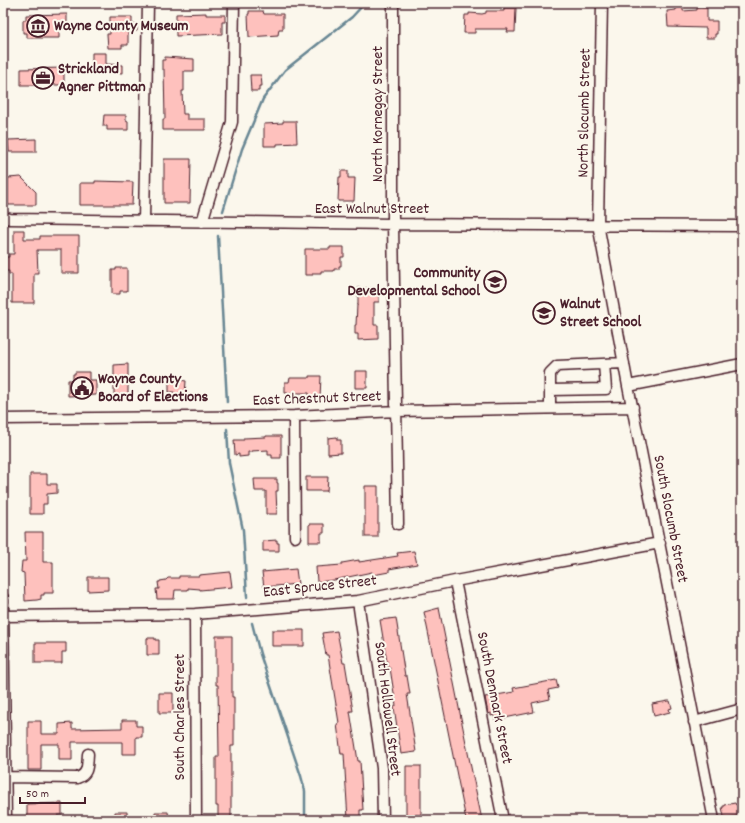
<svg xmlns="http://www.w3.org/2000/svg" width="745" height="823" font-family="Dekko,sans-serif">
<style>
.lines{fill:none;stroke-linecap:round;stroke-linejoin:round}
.stream{stroke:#678693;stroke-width:2.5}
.building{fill:#fec1bd;stroke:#4a1f2b}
.minor-casing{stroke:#4a1f2b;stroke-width:13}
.minor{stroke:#fbf7ec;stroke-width:10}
.labels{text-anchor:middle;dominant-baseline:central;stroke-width:4;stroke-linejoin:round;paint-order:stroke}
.poi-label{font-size:16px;font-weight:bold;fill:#4a1f2b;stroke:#fbf7ec;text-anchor:start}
.street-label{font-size:16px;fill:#4a1f2b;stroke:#fbf7ec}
</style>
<rect width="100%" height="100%" fill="#fbf7ec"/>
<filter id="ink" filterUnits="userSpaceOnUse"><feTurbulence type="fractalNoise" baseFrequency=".025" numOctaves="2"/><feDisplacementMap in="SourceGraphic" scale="8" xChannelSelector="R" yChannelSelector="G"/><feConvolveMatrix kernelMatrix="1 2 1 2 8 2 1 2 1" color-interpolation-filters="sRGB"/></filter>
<g filter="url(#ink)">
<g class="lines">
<path class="stream" d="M223,211L242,149L263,99L285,70L352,17L364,4
M218,236L227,402
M227,429L229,463L243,530L247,597
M252,623L260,654L301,776L305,791V820"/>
</g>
<path class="building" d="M683,7V11L697,10V8H707V21H717V34H715V38H706V28L668,27L667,11L676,10V8Z
M504,8H516L515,32H507L508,29H475V33H464L465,15H469V13L482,14L486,13V11H504Z
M249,11H263L264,14H283V29H279L278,35L249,37L248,14H249Z
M206,13V15H225V22H222V34L176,36V14Z
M67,14V23H59V38H27V33H23V20H26V15Z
M110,17H132V24H137V31H128V45H122V48H108L107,34H110Z
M92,53H106V64L122,65V73L92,72Z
M165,57L194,59V71H184V91H182L183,114H187V119H205V130H163V119H165L164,69H162V60H165Z
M64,68V85H21V69Z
M250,75H261L262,86H259V91H251Z
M104,115H126V120L128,121V130H107V126H103Z
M283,121H296L297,143L277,144V146H264V124L283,123Z
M36,139V152H9L8,140Z
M164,159H191L190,203H164Z
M341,171H348V178H355L354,201H338L339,177H341Z
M21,177L36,192V205H8V178Z
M95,181L133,182L132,205H80V183H95Z
M14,230H24V239H40V236H79V273H61V250H37L38,273H34V303H12V274H9V271H6V257H9V254H14Z
M330,247H344V257H341V266H339V269H334V271H321V273H313V275H305V249H330Z
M116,268H127V291H120V294H112V270H116Z
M358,288H379V302H374V325H378V339L358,340V334H355V325H356L357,305H358Z
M128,364V395H114V365Z
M355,371H367V388H355Z
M75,372H89V380H96V395L68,396V380H73V374H75Z
M309,376H321L320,398H309V393H285V382H289L290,378H309Z
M169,378L186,381L185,394H174V392H169Z
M266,436H281V458H272V455H268V450L251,451V452H248V456L239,457V454L235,455L234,440H244V438L266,437Z
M337,437V440H341V453L328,454V438Z
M30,474H47V484H57V493L47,494V504H43V514H30Z
M306,477H328L327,491H306Z
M254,479H277V483H278V491H276L277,514H266V491H255Z
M365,486H378V537H365Z
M309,524H324V533H321V542H309Z
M25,532H43V562H53V593H44V595H41V599L37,600L25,601L24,573L21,572L22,561H26Z
M277,540V543H279V551H263V541Z
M414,551L417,564L389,569V572L373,575L372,572L334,580L317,582L316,567L342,565V563L359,560V562L398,556L397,553Z
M296,569L298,584L264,587L262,572Z
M230,572L232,587L200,590V589L188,588V590H175L174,599H157L156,589H159L158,582H160V581L166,580L168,578H179V576H199V575Z
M88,577H108V590L88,591Z
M439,608L467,748L482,820H466L424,612Z
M396,618L405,676H407L410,694H407L416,752L401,754L394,707L396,706L390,668H388L380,620Z
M272,630H304V646H272Z
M337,631L343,663H345L353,711H350L358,761H360L363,810H360V820H348L344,754H341L337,724L339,723L328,655H326L322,633Z
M216,636H232V697H234V746H231V820H218V806H216V757H219L218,685H216Z
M147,638H155V640H159V655H147Z
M35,643H66V652H62V663H35Z
M556,680L558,688L548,690L550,699L532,703L534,712L495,720L494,715L491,716V713L488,714L485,697L514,692L513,688Z
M159,693H173V713H159Z
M668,701H670L672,708L669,709L670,712L654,716L652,704Z
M122,720H136V726H142V737H136V754H122V742H72V760H59V744H41V770H28V721H41V734H59V724L72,723V729L122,728Z
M406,766H421V815H406Z
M62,803V815H58V820H27V804Z
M735,803L736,805L742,804V815L726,818V817H724L722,807H724V805Z
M115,812H127V820H115Z
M155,812H168L169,820H155Z"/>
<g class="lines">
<g class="minor-casing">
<path id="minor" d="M393,3V224L398,524
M602,3L598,224L628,386L714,820
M3,217L10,219L393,224L742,226
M144,221L148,3
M202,222L232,122L234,3
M628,386L742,364
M550,390L606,389L604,364
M550,408V373L557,366L624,363
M294,416L295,537
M3,419L294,416L397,411L633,407
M455,581L503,820
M3,598L6,820
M358,601L382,768L383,820
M195,614L196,820
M3,616L195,614L358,601L455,581L660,543
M694,722L742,709
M6,777L77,778C89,774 87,765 88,754"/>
</g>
<use href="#minor" class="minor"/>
</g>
</g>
<defs>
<g id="museum-ring" transform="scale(1.15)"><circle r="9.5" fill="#fbf7ec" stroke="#4a1f2b" stroke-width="1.5"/><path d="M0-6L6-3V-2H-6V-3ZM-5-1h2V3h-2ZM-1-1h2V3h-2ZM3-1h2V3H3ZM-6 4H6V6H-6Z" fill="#4a1f2b"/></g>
<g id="office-ring" transform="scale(1.15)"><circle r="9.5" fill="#fbf7ec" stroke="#4a1f2b" stroke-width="1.5"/><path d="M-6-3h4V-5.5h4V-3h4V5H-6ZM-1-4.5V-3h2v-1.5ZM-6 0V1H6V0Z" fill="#4a1f2b"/></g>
<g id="school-ring" transform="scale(1.15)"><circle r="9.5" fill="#fbf7ec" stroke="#4a1f2b" stroke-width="1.5"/><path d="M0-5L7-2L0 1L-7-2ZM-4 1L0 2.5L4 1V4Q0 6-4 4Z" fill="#4a1f2b"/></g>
<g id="civic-ring" transform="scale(1.15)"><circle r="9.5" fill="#fbf7ec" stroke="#4a1f2b" stroke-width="1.5"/><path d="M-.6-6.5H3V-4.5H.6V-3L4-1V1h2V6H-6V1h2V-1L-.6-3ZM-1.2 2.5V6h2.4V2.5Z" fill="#4a1f2b"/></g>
</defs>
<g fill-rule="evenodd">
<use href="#museum-ring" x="38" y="26"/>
<use href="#office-ring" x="43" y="78"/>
<use href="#school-ring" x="495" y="282"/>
<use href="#school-ring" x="544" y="313"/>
<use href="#civic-ring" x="82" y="388"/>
</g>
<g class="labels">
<g class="poi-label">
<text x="54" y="26">Wayne County Museum</text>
<text x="58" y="69">Strickland<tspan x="58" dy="18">Agner Pittman</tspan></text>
<text x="480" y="273" text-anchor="end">Community<tspan x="480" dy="18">Developmental School</tspan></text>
<text x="560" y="304">Walnut<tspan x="560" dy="18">Street School</tspan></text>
<text x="98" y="379">Wayne County<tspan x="98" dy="18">Board of Elections</tspan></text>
</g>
<g class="street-label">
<text transform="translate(585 113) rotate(-89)">North Slocumb Street</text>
<text transform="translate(378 114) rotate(-90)">North Kornegay Street</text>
<text x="372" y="209">East Walnut Street</text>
<text transform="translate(317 399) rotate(-2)">East Chestnut Street</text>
<text transform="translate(670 519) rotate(79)">South Slocumb Street</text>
<text transform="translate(320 587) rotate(-6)">East Spruce Street</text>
<text transform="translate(494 698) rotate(79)">South Denmark Street</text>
<text transform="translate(387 709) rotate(83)">South Hollowell Street</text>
<text transform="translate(180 717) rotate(-90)">South Charles Street</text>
</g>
</g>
<rect width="745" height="823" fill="none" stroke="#fbf7ec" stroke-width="16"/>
<rect x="8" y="8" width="729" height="807" fill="none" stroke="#4a1f2b" stroke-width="1.5" filter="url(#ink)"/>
<path d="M20 797v6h65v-6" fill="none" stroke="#4a1f2b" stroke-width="2"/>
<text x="26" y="797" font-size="12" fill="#4a1f2b" stroke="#fbf7ec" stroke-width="3" paint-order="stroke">50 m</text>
</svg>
